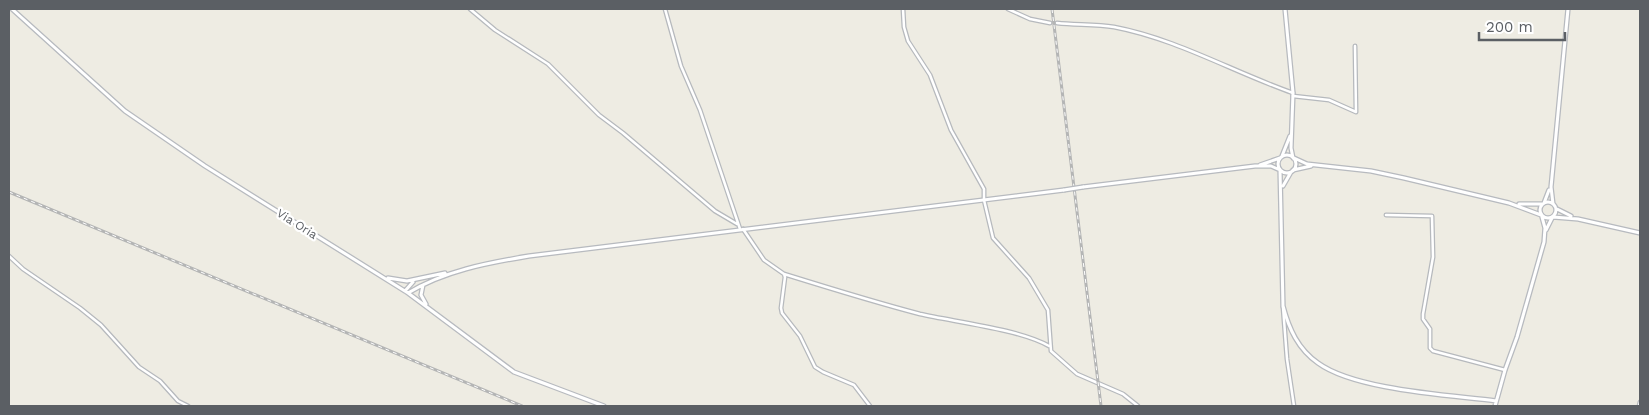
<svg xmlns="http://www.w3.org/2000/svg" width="1649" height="415" font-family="'Work Sans',sans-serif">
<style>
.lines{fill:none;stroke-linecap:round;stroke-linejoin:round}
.street-casing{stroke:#b6b9bd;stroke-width:5}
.secondary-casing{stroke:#b7babf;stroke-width:5.5}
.street{stroke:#fff;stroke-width:2.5}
.secondary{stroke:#fff;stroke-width:3}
.rail-casing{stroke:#b4b5b5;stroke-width:3}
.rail{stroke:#fff;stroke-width:1;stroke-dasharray:4;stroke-linecap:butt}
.secondary-bridge-casing{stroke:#b7babf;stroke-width:5.5;stroke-linecap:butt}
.secondary-bridge{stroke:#fff;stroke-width:3}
.labels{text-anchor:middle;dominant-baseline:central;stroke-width:4.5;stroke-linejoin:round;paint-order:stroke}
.street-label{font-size:12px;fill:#5b5f64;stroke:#fff}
</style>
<rect width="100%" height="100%" fill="#eeece3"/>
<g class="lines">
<g class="street-casing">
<path id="street" d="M470,9L495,30L548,64L599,115L623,133L715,211L737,224
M665,9L681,66L700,110L740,229
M903,9L904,27L908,41L930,75L951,130L984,189V200L993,238L1029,278L1048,310L1051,351L1077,374L1123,394L1138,406
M1008,9L1030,19L1050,23
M1057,23C1075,25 1096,24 1114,27C1177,39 1233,72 1293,93
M1293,96L1329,100L1356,112L1355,46
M1386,215L1432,216L1433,257L1423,314V319L1430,329V348L1433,351L1505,370
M743,229L764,260L784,274L785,277L781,308L782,313L800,336L815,367L823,372L854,385L870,406
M9,256L23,269L80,308L101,325L139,367L160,381L178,401L188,406
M784,274C829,288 874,302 920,314C955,322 1019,329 1049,346
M1283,307L1287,359L1294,406
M1639,406L1640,402"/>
</g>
<g class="secondary-casing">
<path id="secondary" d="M12,9L125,111L205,166L408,293L514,372L604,406
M1285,9L1293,93L1291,148L1293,158
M1278 164a9 9 0 1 1 18 0a9 9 0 1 1-18 0Z
M1282,156L1290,136
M1294,158L1307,164L1371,171L1404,178L1509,203L1541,215
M1260,165L1280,158
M1280,170L1283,306C1289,329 1298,349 1318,363C1355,390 1449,395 1496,401
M1293,170L1311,166
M1283,186L1291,172
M1083,187L1255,166H1271L1280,170
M1540 210a8 8 0 1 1 16 0a8 8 0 1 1-16 0Z
M1544,203L1549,190
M1519,204H1542
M1553,204L1551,187L1568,9
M1557,209L1571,216
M1553,217L1578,219L1640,233
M1546,230L1552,218
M388,278L407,281L445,273
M423,285L421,295L426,304
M405,291L413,282
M408,293C444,271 487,263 529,256L1064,190
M1495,406L1505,370L1517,337L1544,242L1545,228L1542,217"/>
</g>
<use href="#street" class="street"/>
<use href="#secondary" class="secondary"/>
<g class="rail-casing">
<path id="rail" d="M1052,9L1101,406
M9,192L522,406"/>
</g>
<use href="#rail" class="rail"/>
<g class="secondary-bridge-casing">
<path id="secondary-bridge" d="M1064,190L1083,187"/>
</g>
<use href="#secondary-bridge" class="secondary-bridge"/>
</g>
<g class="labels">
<g class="street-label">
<text transform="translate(297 224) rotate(32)">Via Oria</text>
</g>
</g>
<rect width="1649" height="415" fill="none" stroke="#5b5f64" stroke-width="20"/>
<path d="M1479 32v8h86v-8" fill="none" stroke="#5b5f64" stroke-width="2.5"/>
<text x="1486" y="32" font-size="15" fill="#5b5f64" stroke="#ffffff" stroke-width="4" paint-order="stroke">200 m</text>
</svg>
